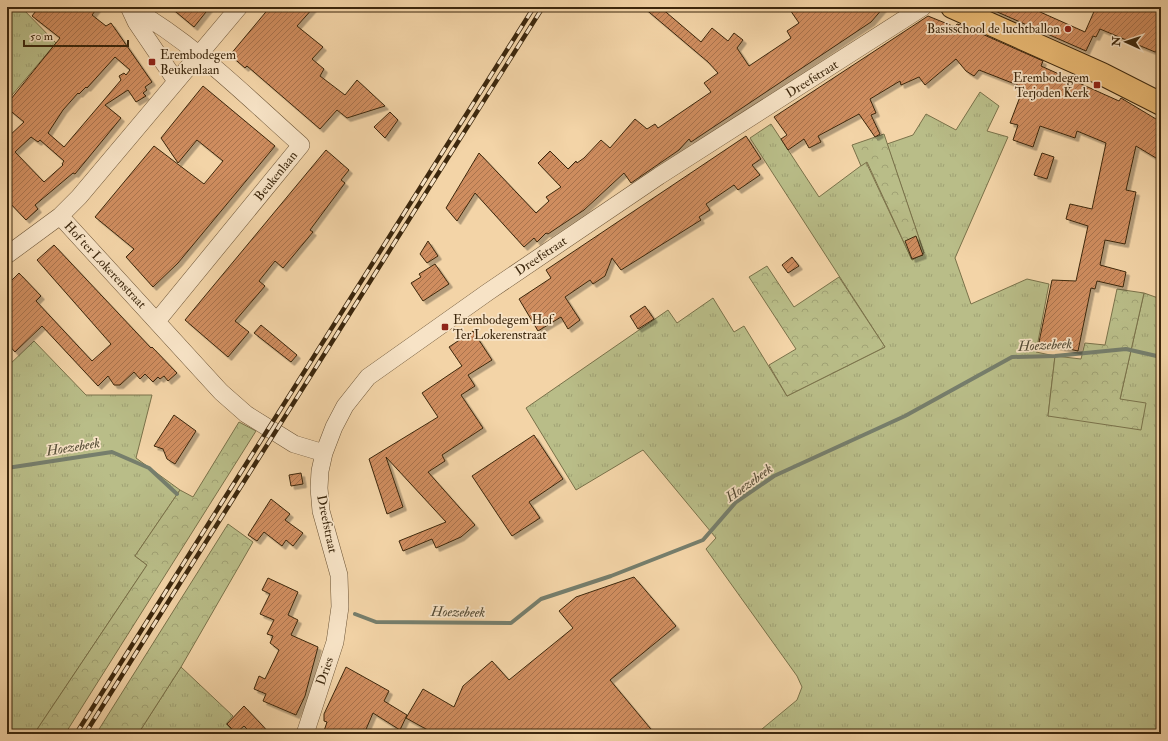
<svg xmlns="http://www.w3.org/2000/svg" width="1168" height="741" font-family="'IM FELL Double Pica',serif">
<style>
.grass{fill:url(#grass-tufts);stroke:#7a724a}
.forest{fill:url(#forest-crowns);stroke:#7a724a}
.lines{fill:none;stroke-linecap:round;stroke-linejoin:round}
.stream{stroke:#767e6c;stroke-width:4}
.building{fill:url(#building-hatch);stroke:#3c270d;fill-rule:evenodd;filter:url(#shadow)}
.minor-casing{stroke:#6a5234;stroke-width:18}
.major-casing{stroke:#3c270d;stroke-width:24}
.minor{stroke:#f7e3c6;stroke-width:17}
.major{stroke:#eaba74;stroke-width:22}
.rail-casing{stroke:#3c270d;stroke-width:4.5}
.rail{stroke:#f7e3c6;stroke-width:3;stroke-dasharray:9;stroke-linecap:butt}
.poi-dot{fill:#8f2418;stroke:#f7e3c6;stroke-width:1.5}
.labels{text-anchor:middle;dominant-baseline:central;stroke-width:3.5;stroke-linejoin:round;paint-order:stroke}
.poi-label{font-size:13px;fill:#3c270d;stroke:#f7e3c6;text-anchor:end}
.street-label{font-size:13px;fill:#3c270d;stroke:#f7e3c6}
.water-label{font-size:14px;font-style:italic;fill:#544b35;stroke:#f7e3c6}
</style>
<defs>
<pattern id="grass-tufts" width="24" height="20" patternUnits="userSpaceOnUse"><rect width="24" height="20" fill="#b9bd88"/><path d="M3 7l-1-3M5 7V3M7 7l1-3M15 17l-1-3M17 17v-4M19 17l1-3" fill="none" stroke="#a0a274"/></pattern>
<pattern id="forest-crowns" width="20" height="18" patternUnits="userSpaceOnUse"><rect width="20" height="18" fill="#b9bd88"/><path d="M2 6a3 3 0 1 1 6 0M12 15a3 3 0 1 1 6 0" fill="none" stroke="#a0a274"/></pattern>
<pattern id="building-hatch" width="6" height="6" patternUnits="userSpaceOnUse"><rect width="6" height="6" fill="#cf8d5f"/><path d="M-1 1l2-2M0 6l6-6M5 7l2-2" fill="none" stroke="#a9734d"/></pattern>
<filter id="shadow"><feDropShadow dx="3.5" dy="3.5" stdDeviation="0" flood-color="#0004"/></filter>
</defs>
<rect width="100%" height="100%" fill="#f3d4a7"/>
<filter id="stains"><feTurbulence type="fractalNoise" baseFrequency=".005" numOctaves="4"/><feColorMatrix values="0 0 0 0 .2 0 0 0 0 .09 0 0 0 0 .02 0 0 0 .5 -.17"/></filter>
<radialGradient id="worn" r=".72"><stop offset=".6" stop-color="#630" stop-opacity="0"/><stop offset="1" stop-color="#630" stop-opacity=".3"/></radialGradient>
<path class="grass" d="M7,7H21L56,43L7,101Z
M980,92L999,106L987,131L1008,137L955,258L971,304L1027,279L1049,284L1036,352L1055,356L1048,416L1120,399L1144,293L1161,299V734H756L797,700L802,687L797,676L706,549L716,538L643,450L576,490L526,408L668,310L677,323L713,298L734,332L744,326L787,396L885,347L750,138L771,124L819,197L866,162L912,260L924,253L887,144L913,135L926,114L956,130Z
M34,341L86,395H152L136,458L180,490L135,556L147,565L34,734H7V367Z
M181,667L233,716L226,724L236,734H138Z"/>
<path class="forest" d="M884,134L924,253L912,260L867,162L861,166L852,145Z
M767,266L794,307L839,277L885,347L787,396L769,365L796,349L749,277Z
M1117,289L1144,293L1120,399L1146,403L1141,430L1048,416L1055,356L1081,359L1085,343L1105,345Z
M239,422L256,431L65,734H34L147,565L135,556L180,490L193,497Z
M228,524L253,542L181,667L138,734H96Z"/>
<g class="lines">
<path class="stream" d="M7,468L112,452L149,468L177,494
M355,614L376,622L511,623L541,599L611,576L703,540L736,502L774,476L905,416L1012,357L1055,356L1126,349L1161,357"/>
</g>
<path class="building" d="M39,7H98L92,15L106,26L111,23L152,82L145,87L147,90L143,93L146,96L136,102L128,90L105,105L121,118L75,174L73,173L35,205L38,209L26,220L7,200V138L24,122L7,108V104L60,38L32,16ZM115,57L130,70L126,75L124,73L119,76L121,80L64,147L48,133L63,110L78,93L79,94L86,87L87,88ZM31,137L38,142L40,140L64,161L62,164L63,165L44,182L15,152Z
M170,7H210L194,27Z
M270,7H314L297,26L323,47L312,59L324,69L320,76L345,95L357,80L385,106L347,118L337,110L320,129L247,66L245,68L230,55Z
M643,7H660L701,42L712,28L728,41L734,33L743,40L737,48L749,66L791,38L787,31L799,23L788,7H884L871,22L691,142L689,139L679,150L631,183L624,173L584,210L548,234L546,233L537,242L534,238L524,247L475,193L457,221L446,208L479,153L536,213L549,201L546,197L561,187L538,163L550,151L568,169L576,161L577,163L584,158L601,140L610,148L635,119L647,129L655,124L658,128L711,92L704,83L718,73L708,62Z
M986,7H1029L1085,32L1096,7H1161V39L1159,43L1161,47L1159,51L1155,52L1100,29L1096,37L1093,36L1086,51Z
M928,16L955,27L957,24L964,26L1043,61L1041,66L1119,101L1121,98L1161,122V161L1136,146L1126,190L1136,192L1125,244L1105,240L1100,265L1126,272L1123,287L1097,281L1095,289L1091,288L1078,351L1039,342L1052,280L1076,281L1088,226L1066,219L1070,204L1092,209L1106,143L1077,131L1075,138L1040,126L1033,147L1013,140L1018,125L1010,123L1023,89L1019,87L1020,86L979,70L974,76L966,71L956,59L925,85L919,77L901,85L900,81L870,99L876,113L871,115L880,134L875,137L859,114L818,136L821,142L809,148L804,139L788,150L781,139L787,135L774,117Z
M203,86L275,146L178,263L153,287L126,257L134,249L95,217L154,146L204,184L223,161L197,140L178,163L161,138Z
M390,112L398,120L385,138L374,127Z
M746,136L761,159L752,165L760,175L738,190L734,185L706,204L710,210L699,217L701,220L621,270L612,258L605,276L593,284L590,280L565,297L580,320L568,329L561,317L538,331L519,299L551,278L546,270Z
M326,150L349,170L341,180L345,183L310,230L313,232L283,268L275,261L259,281L265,286L235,321L249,332L228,357L185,320Z
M1042,153L1054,157L1047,179L1034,175Z
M916,236L923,255L912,259L905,241Z
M428,241L438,256L427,263L420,254Z
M54,245L151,348L152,347L177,373L168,381L164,376L160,379L158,377L153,382L145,374L140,379L134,372L120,385H114L108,376L98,386L42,326L15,352L7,343V285L19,273L41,296L36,301L92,361L111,344L37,260Z
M792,257L799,266L788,273L782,265Z
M435,264L449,284L423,301L411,283L421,277L419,274Z
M645,306L654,319L638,329L630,316Z
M261,325L297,355L291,362L254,333Z
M473,331L492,360L468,375L475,386L461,395L483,428L442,455L445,461L428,472L475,525L461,537L436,548L432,539L403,551L399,541L446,522L386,457L403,507L387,514L369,459L438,417L422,393L462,366L449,347Z
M174,415L196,431L175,464L167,459L163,449L154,446Z
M534,435L563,479L529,502L540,518L512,536L472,476Z
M301,473L303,484L291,486L289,475Z
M271,499L290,514L285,520L303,533L293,546L286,540L282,546L264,532L257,541L248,535Z
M634,577L676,626L610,680L655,734H435L406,718L423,689L454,707L463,686L492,661L509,680L573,628L559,611L576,597Z
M268,578L298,592L288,615L298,620L291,635L318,647L305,696L296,715L263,701L266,694L254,689L259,676L265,679L279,650L270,643L273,636L267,634L274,620L260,614L270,594L262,590Z
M346,667L389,691L384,701L407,715L400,730L373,713L364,734H323L327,722L324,721V714Z
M244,706L261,724L270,734H252L244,726L236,733L227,724Z"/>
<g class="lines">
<g class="minor-casing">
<path id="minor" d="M129,7L136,22L176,81
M130,7C194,43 246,96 301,145L157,321
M60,216L221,392L246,414L294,444L324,453
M7,255L60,216L79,197L239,7
M305,734L335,642L340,607L339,575L321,511L319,488L320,471L324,453L334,427L345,406L368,377L488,292L659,176L923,7"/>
</g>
<g class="major-casing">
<path id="major" d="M952,7L1102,74L1161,104"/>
</g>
<use href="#minor" class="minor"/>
<use href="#major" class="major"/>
<g class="rail-casing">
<path id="rail" d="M76,734L534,7
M85,734L543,7"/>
</g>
<use href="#rail" class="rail"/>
</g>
<g class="poi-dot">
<circle cx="1068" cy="29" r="4"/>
<rect x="148" y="58" width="8" height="8" rx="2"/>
<rect x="1093" y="81" width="8" height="8" rx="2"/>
<rect x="441" y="323" width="8" height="8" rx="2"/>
</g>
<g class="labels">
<g class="poi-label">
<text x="1060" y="29">Basisschool de luchtballon</text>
<text x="160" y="55" text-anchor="start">Erembodegem<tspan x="160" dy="15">Beukenlaan</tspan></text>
<text x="1089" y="78">Erembodegem<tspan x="1089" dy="15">Terjoden Kerk</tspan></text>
<text x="453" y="320" text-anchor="start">Erembodegem Hof<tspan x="453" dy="15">Ter Lokerenstraat</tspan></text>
</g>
<g class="street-label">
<text transform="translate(812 79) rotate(-32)">Dreefstraat</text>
<text transform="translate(276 176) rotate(-51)">Beukenlaan</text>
<text transform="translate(541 256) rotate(-34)">Dreefstraat</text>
<text transform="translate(105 265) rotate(47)">Hof ter Lokerenstraat</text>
<text transform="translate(327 524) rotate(78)">Dreefstraat</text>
<text transform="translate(325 671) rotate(-71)">Dries</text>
</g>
<g class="water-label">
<text transform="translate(1045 345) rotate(-3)">Hoezebeek</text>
<text transform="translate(73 447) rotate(-9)">Hoezebeek</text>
<text transform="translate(749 483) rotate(-36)">Hoezebeek</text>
<text transform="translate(458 612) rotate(1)">Hoezebeek</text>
</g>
</g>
<rect width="1168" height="741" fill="none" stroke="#f3d4a7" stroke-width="24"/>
<rect x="8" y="8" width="1152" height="725" fill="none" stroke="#3c270d" stroke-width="2"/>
<rect x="12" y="12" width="1144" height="717" fill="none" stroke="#3c270d"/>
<g transform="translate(1126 42) rotate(273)" stroke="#f7e3c6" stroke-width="3" paint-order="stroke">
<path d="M0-3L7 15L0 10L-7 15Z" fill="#3c270d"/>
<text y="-6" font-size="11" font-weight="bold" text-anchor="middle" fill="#3c270d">N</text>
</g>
<path d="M24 40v6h104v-6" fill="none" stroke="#3c270d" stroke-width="2"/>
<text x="30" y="40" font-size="12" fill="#3c270d" stroke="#f7e3c6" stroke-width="3" paint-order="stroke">50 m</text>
<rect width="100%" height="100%" filter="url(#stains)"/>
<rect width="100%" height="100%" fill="url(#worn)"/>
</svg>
